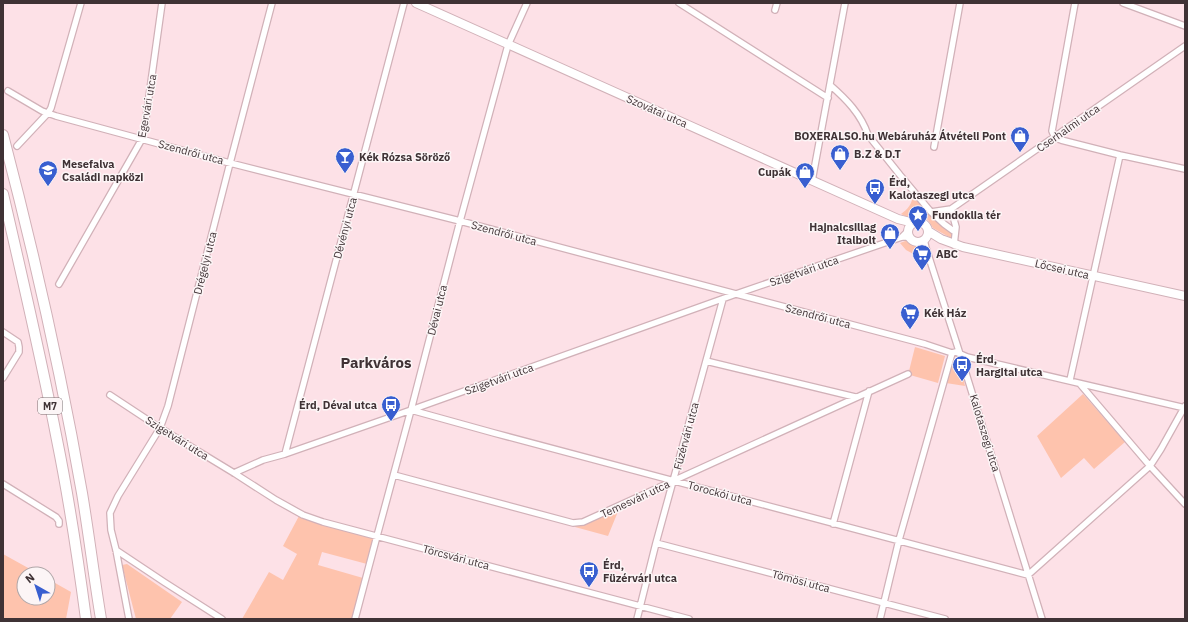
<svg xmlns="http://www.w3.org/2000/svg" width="1188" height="622" font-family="'IBM Plex Sans',sans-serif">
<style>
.green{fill:#fec3ad}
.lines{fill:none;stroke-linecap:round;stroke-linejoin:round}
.street-casing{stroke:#d1b1b8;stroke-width:8}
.secondary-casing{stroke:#d1b1b8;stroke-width:10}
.highway-casing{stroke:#d1b1b8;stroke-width:12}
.street{stroke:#fff;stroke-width:5.5}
.secondary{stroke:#fff;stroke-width:8}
.highway{stroke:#fff;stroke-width:10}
.labels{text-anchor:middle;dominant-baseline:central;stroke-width:3;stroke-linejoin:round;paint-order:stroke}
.shield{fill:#fcf5f6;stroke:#786c6f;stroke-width:1}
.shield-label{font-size:10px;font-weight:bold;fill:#3f3235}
.street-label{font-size:11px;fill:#3f3235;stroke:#fcf5f6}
.poi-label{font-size:11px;font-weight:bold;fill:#3f3235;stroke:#fcf5f6;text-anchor:start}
.district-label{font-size:15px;font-weight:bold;fill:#3f3235;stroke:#fcf5f6}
</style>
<rect width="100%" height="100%" fill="#fde1e7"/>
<path class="green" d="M913,195L939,224L951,233L953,236L951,238L933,228L928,220L923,217L909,218L901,214C908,209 912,204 913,195Z
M908,240L913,245H920L924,255L917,256L906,250L900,243Z
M915,347L945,356L938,383L910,375L909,371Z
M954,359H958L959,361L965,386L946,383Z
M1083,394L1125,442L1094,469L1084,458L1061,478L1037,436Z
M619,509L608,536L575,527L576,524L590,522Z
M299,516L374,537L367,564L322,552L318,565L363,578L353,619H242L269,572L283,580L297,554L283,546Z
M3,554L39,574H24V598H48V579L71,592L66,619H3Z
M127,564L182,602L170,619H136L122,565Z"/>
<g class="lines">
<g class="street-casing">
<path id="street" d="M679,3L828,98
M1075,3L1052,131L1055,138L1061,140L1120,155L1185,169
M1123,3L1185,26
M775,10L777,3
M830,85C846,99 861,114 868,135L900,175L931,212L944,224L955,232
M8,91L42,111L56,116L226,162L460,221L925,344L952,353L956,352L967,357L1185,408
M17,146L48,113L51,108L81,3
M934,147L960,3
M812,181L845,3
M951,209L956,227L954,245
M931,212L951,209L1185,46
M902,237L909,230
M924,240L926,248L960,354L1042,619
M59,284L142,139L145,125L162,3
M3,332L18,342L19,347V352L3,378
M706,361L855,397
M1070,380L1120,155
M1080,384L1150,466L1185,504
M110,395L160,428L234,473L276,500L303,515L323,522L689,619
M411,410L494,433L1028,575L1150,466L1161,449L1185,406
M285,454L404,3
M234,473L263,460L285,454L411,410L736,294L902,237H910
M394,475L573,523L583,522L908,374
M3,484L56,517L59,521V524
M833,524L869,391
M656,543L945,619
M116,550L164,582L222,619
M129,619L116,550L111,530L110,513L118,496L160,428L168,406L230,163L272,3
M355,619L377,536L411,410L460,221L508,45L527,3
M637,619L656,543L723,299
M880,619L899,540L952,353"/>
</g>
<g class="secondary-casing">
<path id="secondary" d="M416,3L898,219L914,223
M908 232a10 10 0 1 1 20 0a10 10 0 1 1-20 0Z
M928,231L941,239L963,247L1185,296"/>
</g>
<g class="highway-casing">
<path id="highway" d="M3,135C34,253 61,373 82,493C89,535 94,577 101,619
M3,194C22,276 41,357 57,440C69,499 78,559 86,619"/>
</g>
<use href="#street" class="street"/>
<use href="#secondary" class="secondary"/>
<use href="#highway" class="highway"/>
</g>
<defs>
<g id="shop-pin" transform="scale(1)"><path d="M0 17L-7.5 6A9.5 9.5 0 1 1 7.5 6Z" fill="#395fd0" stroke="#fcf5f6"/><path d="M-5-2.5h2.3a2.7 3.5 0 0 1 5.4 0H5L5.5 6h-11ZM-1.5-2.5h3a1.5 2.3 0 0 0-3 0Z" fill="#fff"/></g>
<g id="bar-pin" transform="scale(1)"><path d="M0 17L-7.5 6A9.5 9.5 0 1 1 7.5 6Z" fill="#395fd0" stroke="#fcf5f6"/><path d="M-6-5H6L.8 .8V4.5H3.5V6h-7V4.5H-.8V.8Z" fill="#fff"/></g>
<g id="school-pin" transform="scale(1)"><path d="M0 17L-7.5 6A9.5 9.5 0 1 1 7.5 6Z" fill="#395fd0" stroke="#fcf5f6"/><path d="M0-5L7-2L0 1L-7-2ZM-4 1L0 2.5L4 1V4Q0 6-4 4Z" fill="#fff"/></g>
<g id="bus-pin" transform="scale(1)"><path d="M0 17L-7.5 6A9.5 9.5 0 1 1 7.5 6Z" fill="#395fd0" stroke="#fcf5f6"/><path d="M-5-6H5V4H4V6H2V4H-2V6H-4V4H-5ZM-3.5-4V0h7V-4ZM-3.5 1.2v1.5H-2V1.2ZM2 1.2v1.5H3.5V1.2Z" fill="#fff"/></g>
<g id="sight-pin" transform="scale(1)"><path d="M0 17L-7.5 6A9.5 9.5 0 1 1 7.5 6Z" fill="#395fd0" stroke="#fcf5f6"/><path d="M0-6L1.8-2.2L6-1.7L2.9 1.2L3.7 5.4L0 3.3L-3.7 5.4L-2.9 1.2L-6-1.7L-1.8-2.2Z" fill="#fff"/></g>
<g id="supermarket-pin" transform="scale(1)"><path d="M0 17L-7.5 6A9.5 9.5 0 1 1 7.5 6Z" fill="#395fd0" stroke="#fcf5f6"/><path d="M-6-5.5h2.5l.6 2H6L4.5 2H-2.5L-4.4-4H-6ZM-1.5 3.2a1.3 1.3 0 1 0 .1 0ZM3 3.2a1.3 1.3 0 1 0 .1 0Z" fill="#fff"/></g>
</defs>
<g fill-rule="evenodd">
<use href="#shop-pin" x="1020" y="136"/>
<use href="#shop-pin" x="840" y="154"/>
<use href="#bar-pin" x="345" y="157"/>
<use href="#school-pin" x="48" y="170"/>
<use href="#shop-pin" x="805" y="172"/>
<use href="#bus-pin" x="875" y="188"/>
<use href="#sight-pin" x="918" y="215"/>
<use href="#shop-pin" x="890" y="233"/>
<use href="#supermarket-pin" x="922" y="254"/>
<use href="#supermarket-pin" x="910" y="313"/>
<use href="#bus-pin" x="962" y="365"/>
<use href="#bus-pin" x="391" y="405"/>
<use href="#bus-pin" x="589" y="571"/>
</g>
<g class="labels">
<rect class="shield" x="38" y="398" width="24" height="16" rx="3"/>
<g class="shield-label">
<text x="50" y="406">M7</text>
</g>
<g class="street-label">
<text transform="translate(147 106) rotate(-80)">Egervári utca</text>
<text transform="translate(657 111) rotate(24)">Szovátai utca</text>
<text transform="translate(1068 128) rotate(-35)">Cserhalmi utca</text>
<text transform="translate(191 152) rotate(15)">Szendrői utca</text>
<text transform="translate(345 228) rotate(-75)">Dévényi utca</text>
<text transform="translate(504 233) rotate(15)">Szendrői utca</text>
<text transform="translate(205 263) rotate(-76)">Drégelyi utca</text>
<text transform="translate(1062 269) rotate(13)">Lőcsei utca</text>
<text transform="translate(804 271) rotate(-19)">Szigetvári utca</text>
<text transform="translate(437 310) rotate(-76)">Dévai utca</text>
<text transform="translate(818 316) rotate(15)">Szendrői utca</text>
<text transform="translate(499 379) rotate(-20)">Szigetvári utca</text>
<text transform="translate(985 433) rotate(73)">Kalotaszegi utca</text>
<text transform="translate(686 436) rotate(-75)">Füzérvári utca</text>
<text transform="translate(177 438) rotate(32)">Szigetvári utca</text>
<text transform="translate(720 493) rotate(15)">Torockói utca</text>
<text transform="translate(635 499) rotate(-25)">Temesvári utca</text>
<text transform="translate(456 557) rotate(15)">Törcsvári utca</text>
<text transform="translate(801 581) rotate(15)">Tömösi utca</text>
</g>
<g class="poi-label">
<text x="1006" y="136" text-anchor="end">BOXERALSO.hu Webáruház Átvételi Pont</text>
<text x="854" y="154">B.Z &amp; D.T</text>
<text x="359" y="157">Kék Rózsa Söröző</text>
<text x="62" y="164">Mesefalva<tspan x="62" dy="13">Családi napközi</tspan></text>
<text x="791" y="172" text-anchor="end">Cupák</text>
<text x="889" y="182">Érd,<tspan x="889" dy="13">Kalotaszegi utca</tspan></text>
<text x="932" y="215">Fundoklia tér</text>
<text x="876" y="227" text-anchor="end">Hajnalcsillag<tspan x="876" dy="13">Italbolt</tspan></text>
<text x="936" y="254">ABC</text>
<text x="924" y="313">Kék Ház</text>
<text x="976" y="359">Érd,<tspan x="976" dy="13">Hargitai utca</tspan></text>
<text x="377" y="405" text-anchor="end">Érd, Dévai utca</text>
<text x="603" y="565">Érd,<tspan x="603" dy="13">Füzérvári utca</tspan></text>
</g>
<g class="district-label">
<text x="376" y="362">Parkváros</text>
</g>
</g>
<rect width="1188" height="622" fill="none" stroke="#3f3235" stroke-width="8"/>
<g transform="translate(36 586) rotate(321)"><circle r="19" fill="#fcf5f6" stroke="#b0a7a9"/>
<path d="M0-3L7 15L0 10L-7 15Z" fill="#395fd0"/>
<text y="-6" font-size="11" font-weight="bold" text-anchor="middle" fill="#3f3235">N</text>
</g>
</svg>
